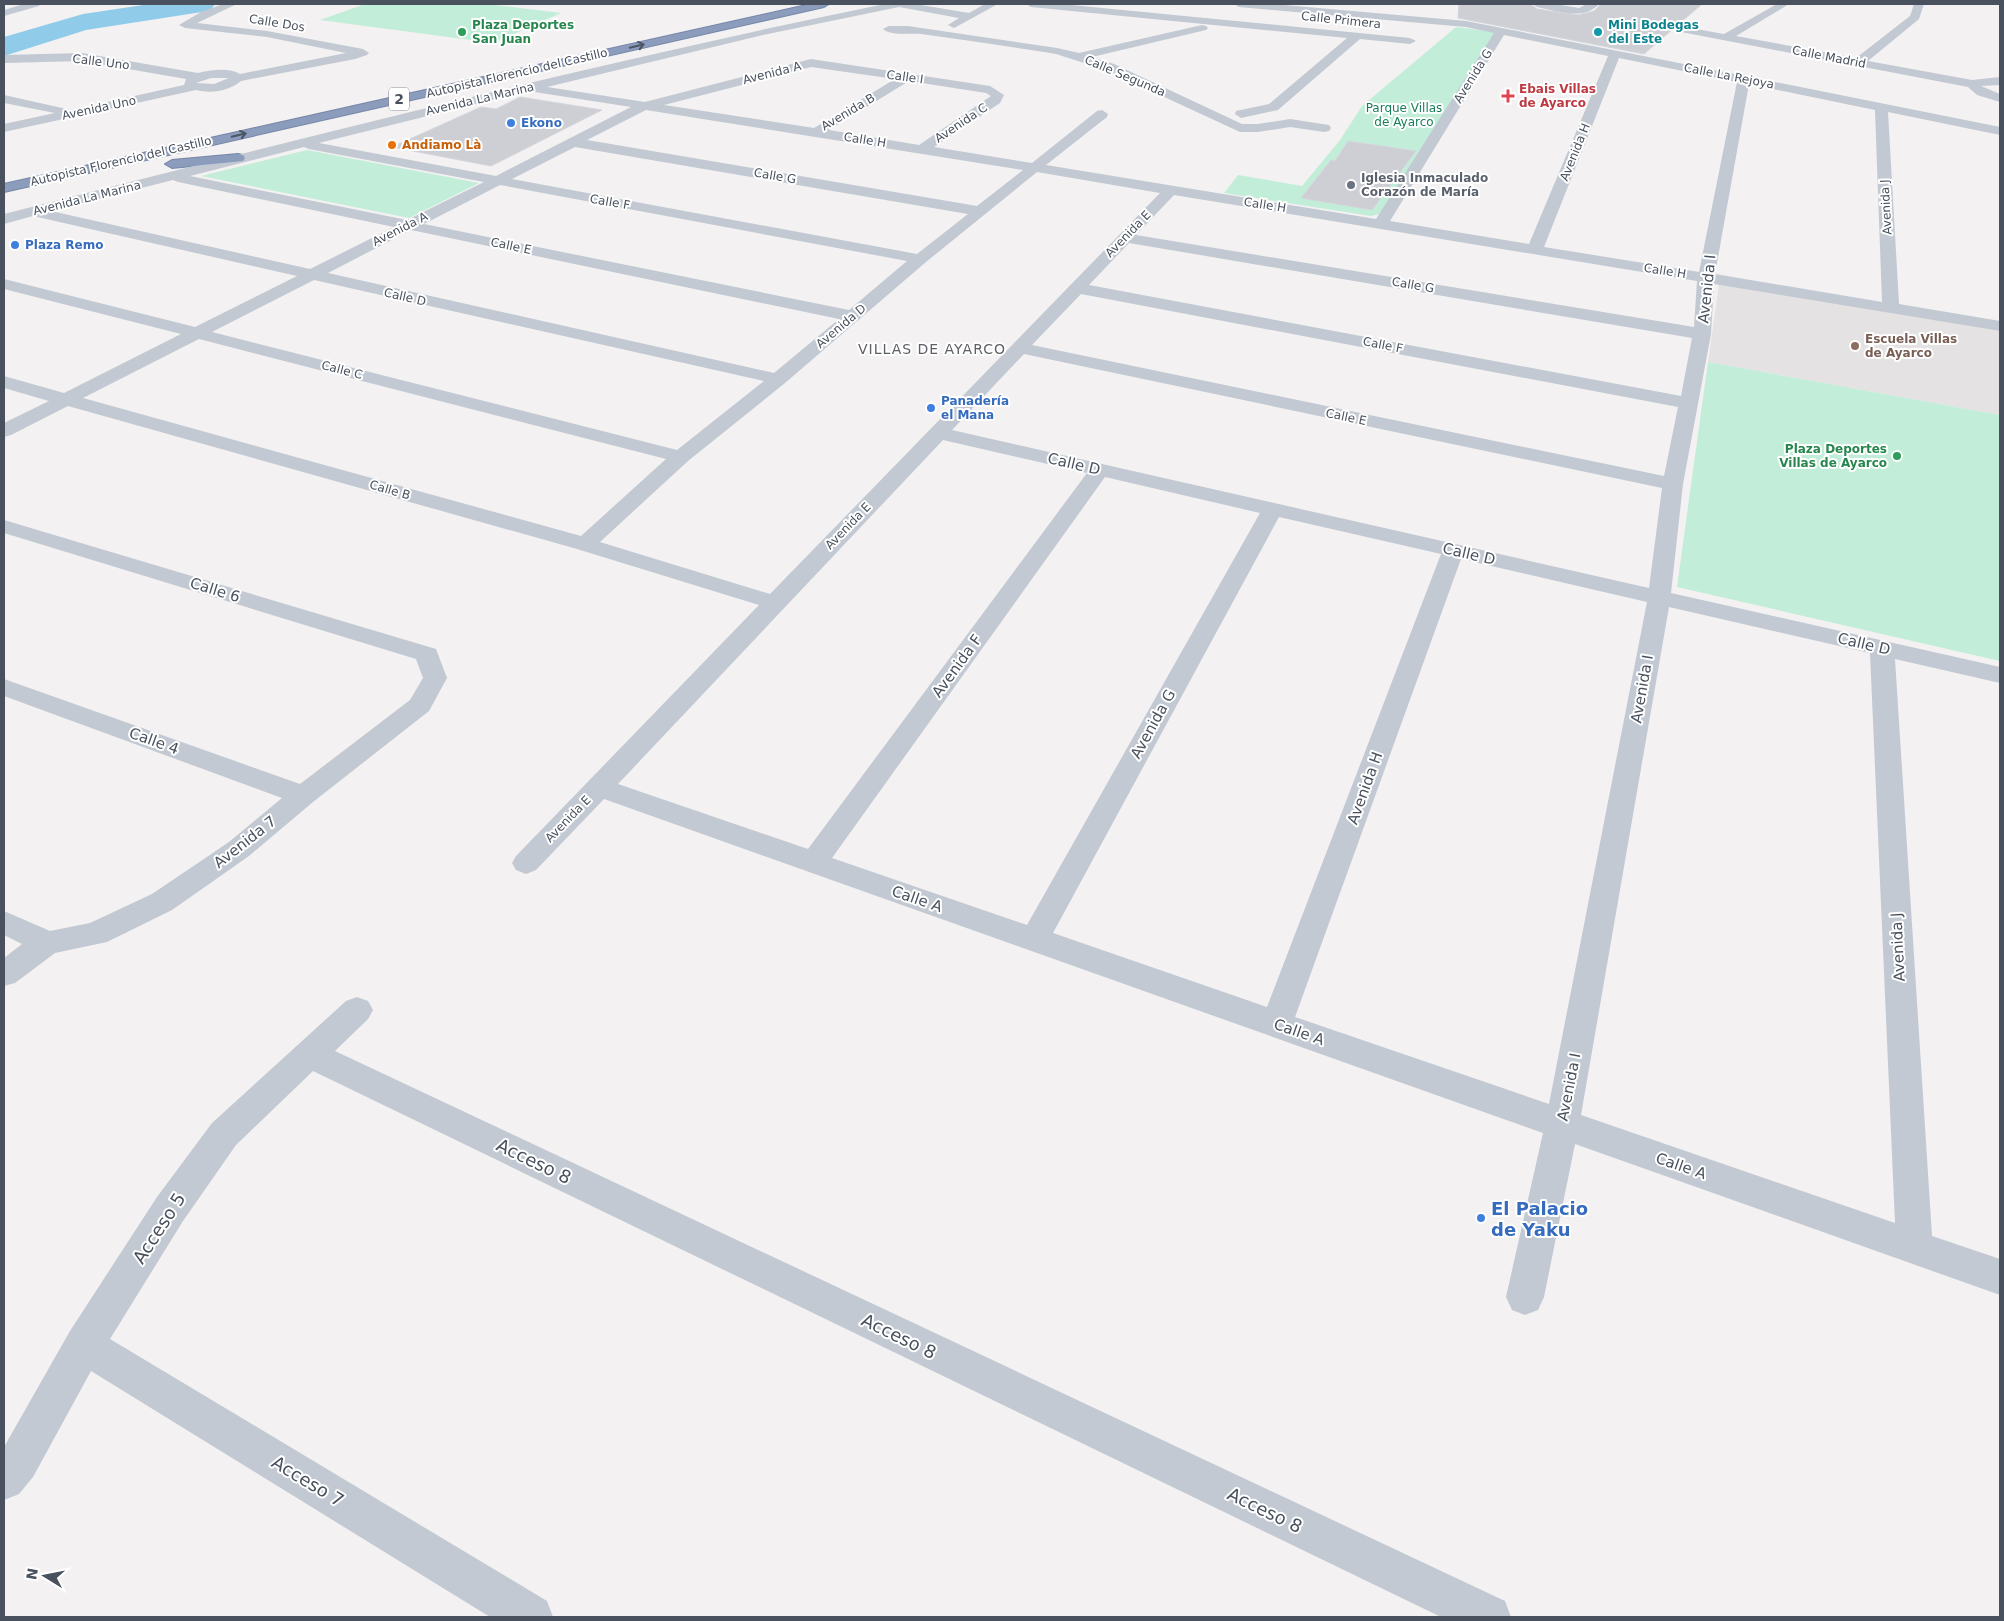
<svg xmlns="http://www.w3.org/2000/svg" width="2004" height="1621" font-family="'DejaVu Sans',sans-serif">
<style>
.education{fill:#e4e2e3}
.green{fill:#c2eed9;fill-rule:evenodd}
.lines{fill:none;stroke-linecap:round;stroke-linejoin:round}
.river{fill:#91cbea;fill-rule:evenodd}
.building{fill:#cecfd5;stroke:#d5d6dc}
.highway-casing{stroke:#7687a9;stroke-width:2}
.minor{fill:#c2c9d2;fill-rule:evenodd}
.highway{fill:#8b9cbd;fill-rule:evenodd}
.oneway{stroke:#4c5563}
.leisure-dot{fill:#2e9e5b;stroke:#fff;stroke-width:2}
.culture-dot{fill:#0f9aa8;stroke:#fff;stroke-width:2}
.health-dot{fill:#e0444e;stroke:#fff;stroke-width:2}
.shop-dot{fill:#3f7fe0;stroke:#fff;stroke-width:2}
.food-dot{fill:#e8710a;stroke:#fff;stroke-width:2}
.worship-dot{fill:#6b7280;stroke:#fff;stroke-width:2}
.education-dot{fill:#8d6e63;stroke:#fff;stroke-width:2}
.labels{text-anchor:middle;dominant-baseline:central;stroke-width:4;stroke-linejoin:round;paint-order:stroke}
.far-street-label{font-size:12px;fill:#49515e;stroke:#fff}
.far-leisure-label{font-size:12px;font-weight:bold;fill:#27864d;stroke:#fff;text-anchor:start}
.far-culture-label{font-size:12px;font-weight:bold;fill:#0d838f;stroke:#fff;text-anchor:start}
.far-health-label{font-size:12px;font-weight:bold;fill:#be3a42;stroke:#fff;text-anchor:start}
.far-park-label{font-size:12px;fill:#1b7e5a;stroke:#fff}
.far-shop-label{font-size:12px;font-weight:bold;fill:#366cbe;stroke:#fff;text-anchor:start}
.far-food-label{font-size:12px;font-weight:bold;fill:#c56008;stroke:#fff;text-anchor:start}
.far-worship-label{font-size:12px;font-weight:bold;fill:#5b616d;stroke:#fff;text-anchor:start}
.far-education-label{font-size:12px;font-weight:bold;fill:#785e54;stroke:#fff;text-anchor:start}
.shield{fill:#fff;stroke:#80858e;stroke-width:1}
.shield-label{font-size:14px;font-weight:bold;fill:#49515e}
.far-neighbourhood-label{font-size:14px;letter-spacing:1px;fill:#5e6066;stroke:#fff}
.street-label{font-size:15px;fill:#49515e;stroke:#fff}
.near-street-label{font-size:18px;fill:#49515e;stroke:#fff}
.near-shop-label{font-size:18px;font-weight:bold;fill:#366cbe;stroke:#fff;text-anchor:start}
</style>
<rect width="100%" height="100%" fill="#f3f1f1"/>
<path class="education" d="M1719,284L2000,331V415L1708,362Z"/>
<path class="green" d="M365,4H488L561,13L493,43L320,20Z
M1456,27L1496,32L1380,214L1371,216L1224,193L1238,175L1302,186L1340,140L1362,106ZM1349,141L1414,151L1402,171L1386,168L1302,197L1330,161H1335Z
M307,150L479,183L409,218L201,176Z
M1708,362L2000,415V661L1677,587Z"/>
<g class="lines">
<path class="river" d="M150,4H215L211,10L202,12L86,30L4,56V37L83,14Z"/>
</g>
<path class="building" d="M1459,4H1530L1537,9L1578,15L1594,11L1601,4H1702L1644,54L1458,18Z
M520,97L602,110L491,166L392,147L481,107L496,109Z
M1348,141L1416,151L1372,210L1301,198L1331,160L1335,161Z"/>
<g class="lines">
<g class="highway-casing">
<path id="highway" d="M811,4H829L824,7L4,192V184Z
M238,154L243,155L245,158L243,161L172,168L165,164L172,160Z"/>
</g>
<path class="minor" d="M24,4H40L39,6L4,16V10Z
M223,4H237L197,23L267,31L363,49L369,53L367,55L355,59L241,81C229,91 211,94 196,90L4,132V124L55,113L4,103V95L71,110L184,85L186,79L82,61L4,63V55L82,53L198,73C210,70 229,67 240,74L346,53L267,37L185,28L179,25L201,12ZM211,78H229L214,84L196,83Z
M885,4H915L969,13L985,4H998L954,28L948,25L959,18L899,7L763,35L547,87L645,102L811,59L990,86L1004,95L1000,103L934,147L1032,163L1097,111L1102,110L1108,114L1107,117L1046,165L1376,219L1494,33L1466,27L1239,7L1234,4H1273L1466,21L1740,75L1744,74L1750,77L2000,127V135L1888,112L1899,304L2000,321V331L1714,284L1711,334L1683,484L1671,593L2000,667V683L1895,659L1932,1236L2000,1259V1295L1575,1144L1544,1297L1538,1310L1525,1315L1512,1310L1506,1297L1543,1133L604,799L536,870L526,874L516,870L512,863L516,856L759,605L577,549L68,406L11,435L4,437V423L49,401L4,388V376L64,393L181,334L4,289V279L195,327L297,276L33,216L4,224V214C297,140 589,64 885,4ZM1504,35L1608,56L1529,244L1390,221ZM1619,58L1737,82L1699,272L1544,247ZM811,67L895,79L814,128L664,105ZM909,81L986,93L991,96L919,145L829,130ZM1749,84L1875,110L1882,302L1715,274ZM528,91L631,107L496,176L319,143ZM646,110L1023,170L977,206L587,140ZM304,147L309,149L484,182L407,220L190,176ZM575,147L968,214L917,254L512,179ZM1037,172L1160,193L770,594L600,542L688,461L785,383L926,262ZM173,180L178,182L394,227L310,269L51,211ZM500,185L907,261L849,310L424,224ZM1174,195L1697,281L1694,327L1136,235ZM411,230L839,319L774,373L328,273ZM1129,243L1692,338L1681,396L1089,285ZM314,280L764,381L677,450L212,332ZM1081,294L1678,407L1664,476L1032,345ZM199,339L666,459L581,536L83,398ZM1024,354L1662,488L1649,588L952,430ZM943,440L1087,473L808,849L618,784ZM1105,477L1260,513L1027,925L832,858ZM1279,517L1441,554L1267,1007L1053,933ZM1461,559L1647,602L1549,1104L1295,1017ZM1669,607L1870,653L1895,1223L1581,1115Z
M1026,4H1061L1410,38L1416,41L1410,44L1360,39L1278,110L1241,118L1235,114L1236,111L1269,104L1347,38L1031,7Z
M1532,4H1555L1579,8L1587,4H1599C1584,21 1557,11 1537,7Z
M1777,4H1789L1736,36L1856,58L1910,16L1914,4H1924L1919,19L1868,61L1972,80L2000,77V85L1981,86L2000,94V102L1977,95L1968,87L1681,32L1679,30L1685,27L1724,34Z
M1202,25L1206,26L1208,28L1206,30L1092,57L1114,64L1242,124H1258L1290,119L1329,125L1331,128L1329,131L1324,132L1290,127L1258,132H1240L1106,70L1056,54C1011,47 966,40 921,34C911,33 890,36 883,29L889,26H908L1057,48L1079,53Z
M4,520L436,649L447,678L429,711L313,802L249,856L172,910L107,942L55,953L15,983L4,986V958L22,944L4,935V911L50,931L90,923L152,894L229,842L282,798L4,696V679L300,784L410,700L423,678L416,659L4,533Z
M357,997L368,1001L373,1010L368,1019L335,1051L1505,1601L1511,1617H1441L313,1071L236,1145L183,1221L110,1339L547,1601L553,1617H490L91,1371L33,1477L19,1494L4,1500V1447L70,1331L157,1197L212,1123L346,1001Z"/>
<use href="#highway" class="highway"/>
</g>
<defs><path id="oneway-shaft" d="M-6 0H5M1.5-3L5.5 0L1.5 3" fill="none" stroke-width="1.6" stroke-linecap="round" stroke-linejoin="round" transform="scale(1.25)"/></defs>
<g class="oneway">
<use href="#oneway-shaft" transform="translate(637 46) rotate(-13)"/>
<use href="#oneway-shaft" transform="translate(239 135) rotate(-13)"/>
</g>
<g class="leisure-dot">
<circle cx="462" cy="32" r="5"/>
<circle cx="1897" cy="456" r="5"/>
</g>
<circle class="culture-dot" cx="1598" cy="32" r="5"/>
<path class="health-dot" d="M1505.5 88.5h5v5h5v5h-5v5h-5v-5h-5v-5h5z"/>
<g class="shop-dot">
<circle cx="511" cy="123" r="5"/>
<circle cx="15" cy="245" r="5"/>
<circle cx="931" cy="408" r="5"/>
<circle cx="1481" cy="1218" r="5"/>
</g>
<circle class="food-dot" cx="392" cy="145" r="5"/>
<circle class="worship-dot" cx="1351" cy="185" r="5"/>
<circle class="education-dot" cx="1855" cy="346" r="5"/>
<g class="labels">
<g class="far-street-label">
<text transform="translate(1341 20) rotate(6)">Calle Primera</text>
<text transform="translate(277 23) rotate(9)">Calle Dos</text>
<text transform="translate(1829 57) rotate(11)">Calle Madrid</text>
<text transform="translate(101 62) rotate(7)">Calle Uno</text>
<text transform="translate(517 73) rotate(-13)">Autopista Florencio del Castillo</text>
<text transform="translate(772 73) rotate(-14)">Avenida A</text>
<text transform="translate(1125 76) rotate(23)">Calle Segunda</text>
<text transform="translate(1473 76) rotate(-58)">Avenida G</text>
<text transform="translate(1729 76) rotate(11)">Calle La Rejoya</text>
<text transform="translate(905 77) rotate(8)">Calle I</text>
<text transform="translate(480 99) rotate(-13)">Avenida La Marina</text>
<text transform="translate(99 108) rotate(-12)">Avenida Uno</text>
<text transform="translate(848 112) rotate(-31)">Avenida B</text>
<text transform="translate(961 123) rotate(-34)">Avenida C</text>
<text transform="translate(865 140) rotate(9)">Calle H</text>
<text transform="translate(1575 152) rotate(-68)">Avenida H</text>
<text transform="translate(121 161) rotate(-13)">Autopista Florencio del Castillo</text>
<text transform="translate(775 176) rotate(10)">Calle G</text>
<text transform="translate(87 198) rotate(-14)">Avenida La Marina</text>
<text transform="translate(610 202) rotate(10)">Calle F</text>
<text transform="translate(1265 205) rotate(9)">Calle H</text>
<text transform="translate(1886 207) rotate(-93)">Avenida J</text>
<text transform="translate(400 229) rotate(-27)">Avenida A</text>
<text transform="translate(1128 234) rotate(-46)">Avenida E</text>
<text transform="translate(511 246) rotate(12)">Calle E</text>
<text transform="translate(1665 271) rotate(9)">Calle H</text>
<text transform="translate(1413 285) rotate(10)">Calle G</text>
<text transform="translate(405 297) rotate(13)">Calle D</text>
<text transform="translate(841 326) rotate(-40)">Avenida D</text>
<text transform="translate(1383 345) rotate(11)">Calle F</text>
<text transform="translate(342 370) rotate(14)">Calle C</text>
<text transform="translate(1346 417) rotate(12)">Calle E</text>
<text transform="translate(390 490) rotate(16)">Calle B</text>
<text transform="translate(848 526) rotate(-46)">Avenida E</text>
<text transform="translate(568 819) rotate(-46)">Avenida E</text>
</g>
<g class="far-leisure-label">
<text x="472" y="25">Plaza Deportes<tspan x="472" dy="14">San Juan</tspan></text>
<text x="1887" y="449" text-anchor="end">Plaza Deportes<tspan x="1887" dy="14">Villas de Ayarco</tspan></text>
</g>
<g class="far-culture-label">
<text x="1608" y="25">Mini Bodegas<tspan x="1608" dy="14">del Este</tspan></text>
</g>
<g class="far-health-label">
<text x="1519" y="89">Ebais Villas<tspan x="1519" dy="14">de Ayarco</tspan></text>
</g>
<g class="far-park-label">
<text x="1404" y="108">Parque Villas<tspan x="1404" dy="14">de Ayarco</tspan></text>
</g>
<g class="far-shop-label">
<text x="521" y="123">Ekono</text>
<text x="25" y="245">Plaza Remo</text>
<text x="941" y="401">Panadería<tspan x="941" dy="14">el Mana</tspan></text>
</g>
<g class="far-food-label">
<text x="402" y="145">Andiamo Là</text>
</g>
<g class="far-worship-label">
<text x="1361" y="178">Iglesia Inmaculado<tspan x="1361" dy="14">Corazón de María</tspan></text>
</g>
<g class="far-education-label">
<text x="1865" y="339">Escuela Villas<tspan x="1865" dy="14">de Ayarco</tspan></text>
</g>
<rect class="shield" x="389" y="87.5" width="20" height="23" rx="4"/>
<g class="shield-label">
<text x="399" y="99">2</text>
</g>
<g class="far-neighbourhood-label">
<text x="932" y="349">VILLAS DE AYARCO</text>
</g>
<g class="street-label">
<text transform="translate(1707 289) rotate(-84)">Avenida I</text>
<text transform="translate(1074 464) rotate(13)">Calle D</text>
<text transform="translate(1469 554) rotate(13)">Calle D</text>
<text transform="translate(215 590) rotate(17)">Calle 6</text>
<text transform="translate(1864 644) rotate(13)">Calle D</text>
<text transform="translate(957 666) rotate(-54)">Avenida F</text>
<text transform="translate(1642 689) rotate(-80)">Avenida I</text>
<text transform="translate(1153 724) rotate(-61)">Avenida G</text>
<text transform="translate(154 741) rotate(20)">Calle 4</text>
<text transform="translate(1365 788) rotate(-70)">Avenida H</text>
<text transform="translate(245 842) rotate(-38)">Avenida 7</text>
<text transform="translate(917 899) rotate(19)">Calle A</text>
<text transform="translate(1898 947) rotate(-93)">Avenida J</text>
<text transform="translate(1299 1032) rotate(19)">Calle A</text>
<text transform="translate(1569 1087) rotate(-79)">Avenida I</text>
<text transform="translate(1681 1166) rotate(19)">Calle A</text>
</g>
<g class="near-street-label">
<text transform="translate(534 1161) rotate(26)">Acceso 8</text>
<text transform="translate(159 1228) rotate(-57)">Acceso 5</text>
<text transform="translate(899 1336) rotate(26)">Acceso 8</text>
<text transform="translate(308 1481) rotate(31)">Acceso 7</text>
<text transform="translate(1265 1510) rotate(26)">Acceso 8</text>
</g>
<g class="near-shop-label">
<text x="1491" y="1208">El Palacio<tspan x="1491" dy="21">de Yaku</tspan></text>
</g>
</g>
<rect width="2004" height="1621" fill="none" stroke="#49515e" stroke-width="10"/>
<g transform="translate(45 1576) rotate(280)" stroke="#ffffff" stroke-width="4" paint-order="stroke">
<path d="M0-4L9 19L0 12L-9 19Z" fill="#49515e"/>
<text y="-8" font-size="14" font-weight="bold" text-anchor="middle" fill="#49515e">N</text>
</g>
</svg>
